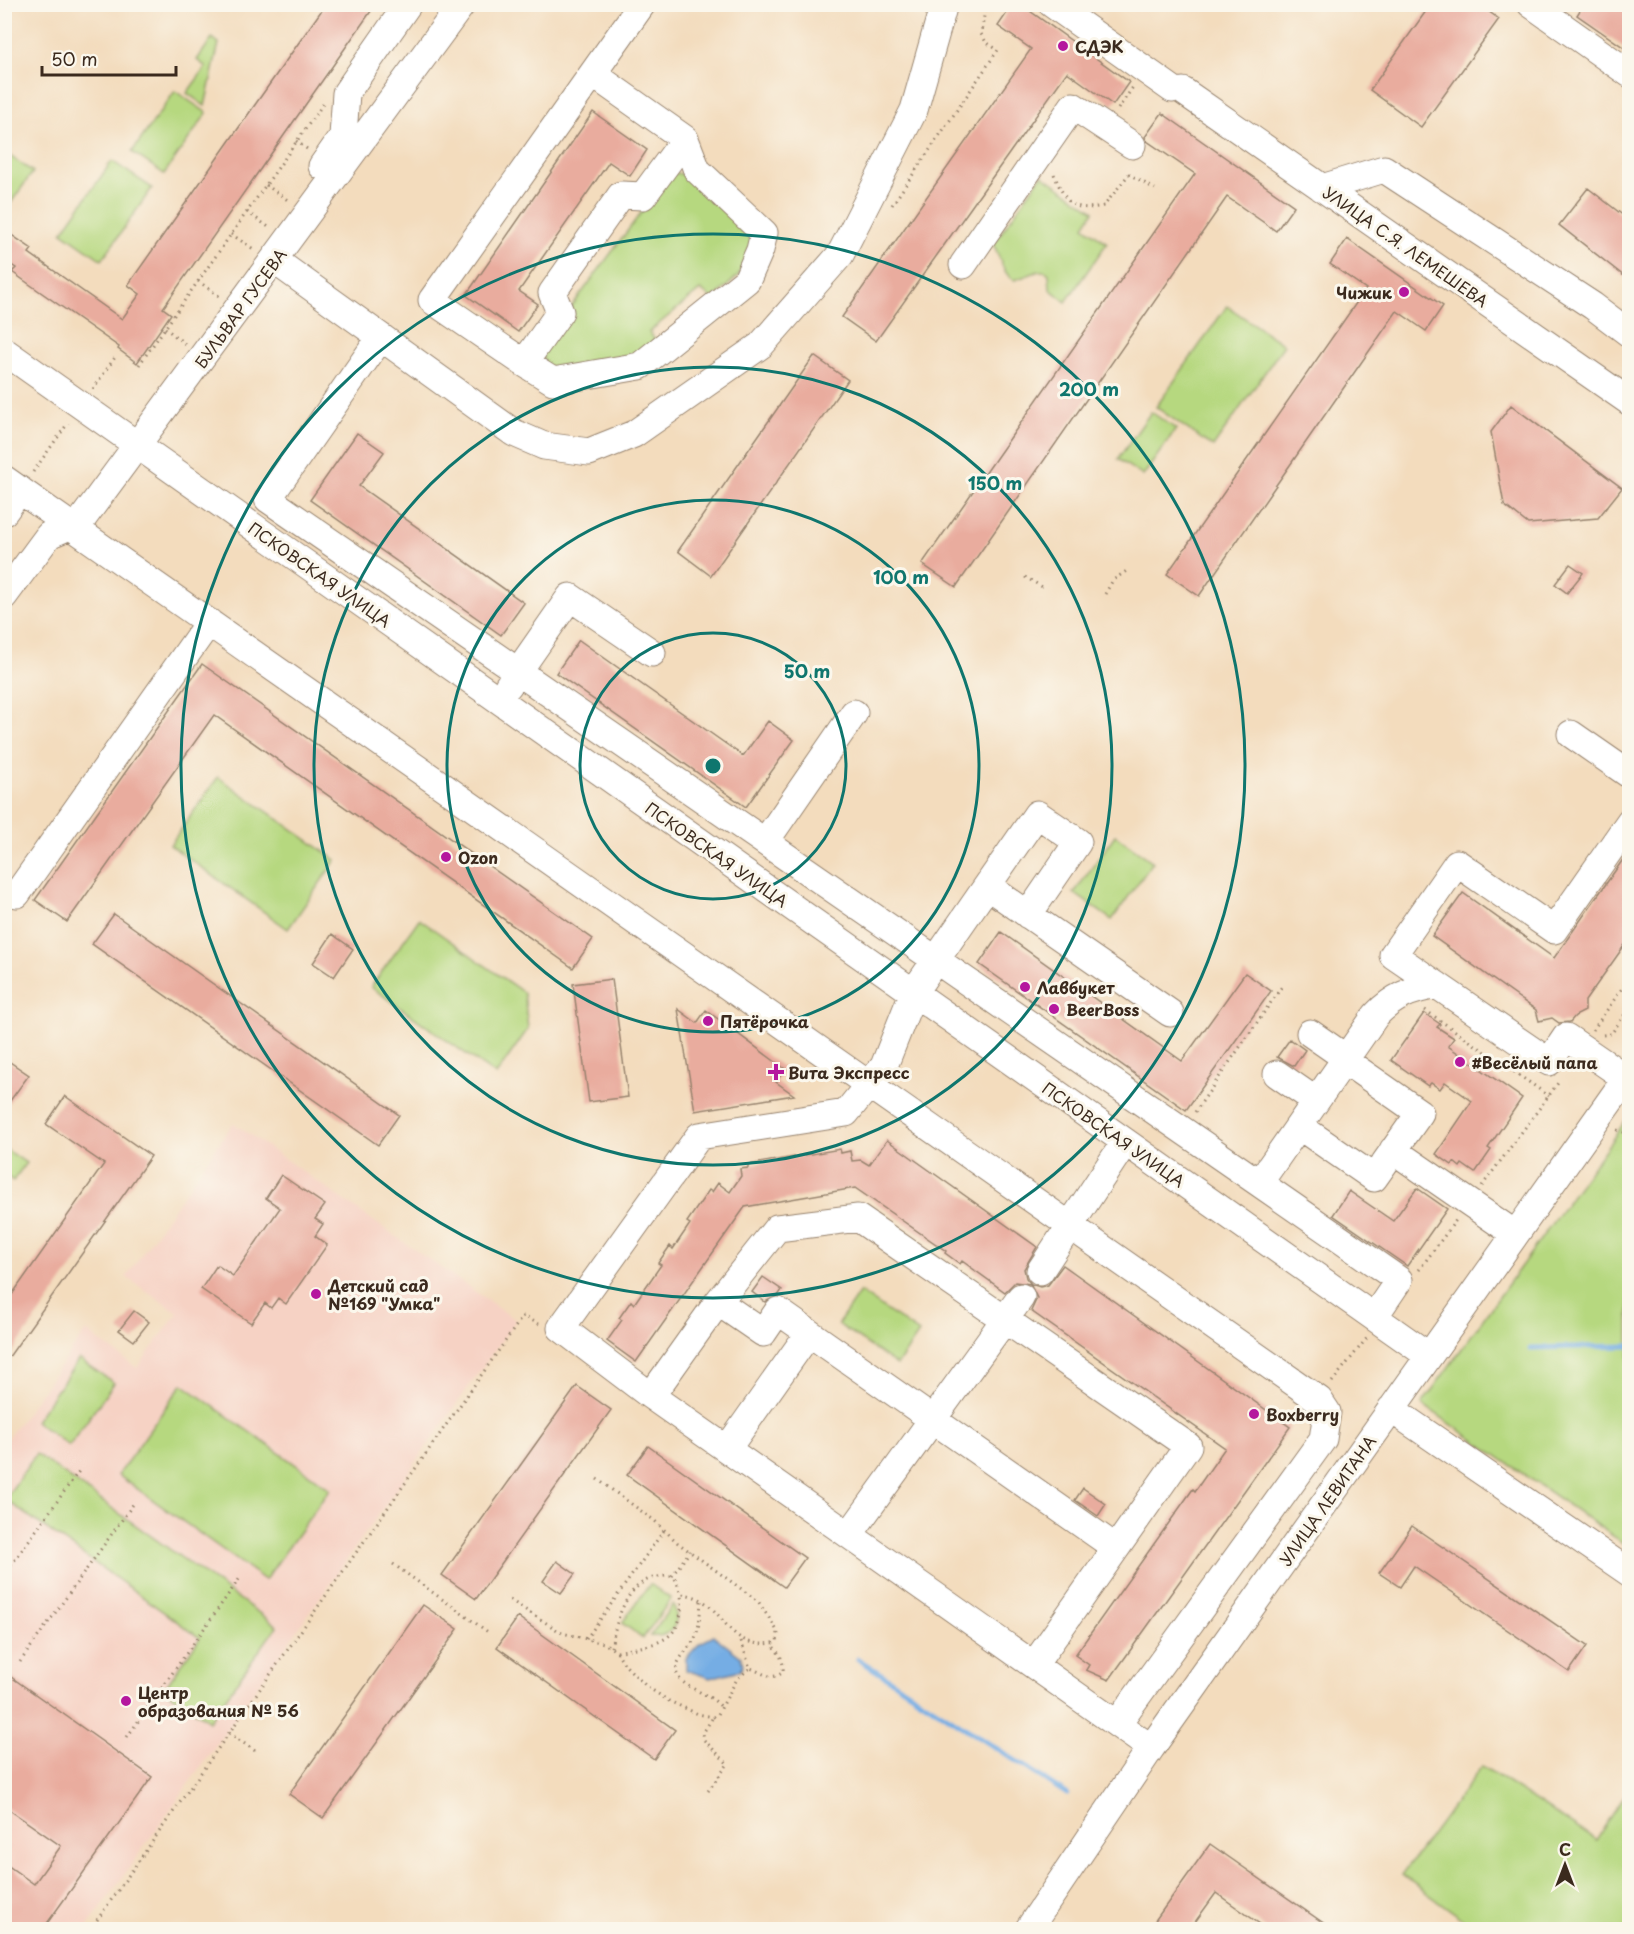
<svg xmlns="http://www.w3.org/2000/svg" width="1634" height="1934" font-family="'Playpen Sans',sans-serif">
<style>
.built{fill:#f6d2c4}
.green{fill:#b6d87f;stroke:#78814e;stroke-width:1.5}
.water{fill:#74ade4;stroke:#586c81;stroke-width:1.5}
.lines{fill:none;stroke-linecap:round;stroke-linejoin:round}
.stream{stroke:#74ade4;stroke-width:5}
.building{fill:#e9ac9e}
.minor-casing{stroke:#97836e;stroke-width:29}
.path{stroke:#97836e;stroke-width:3;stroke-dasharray:1.5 4.5;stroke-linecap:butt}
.minor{stroke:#fff;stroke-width:27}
.ring{fill:none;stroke:#0f766e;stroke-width:3}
.poi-dot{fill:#b5179e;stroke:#fbf7ec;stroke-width:2}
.labels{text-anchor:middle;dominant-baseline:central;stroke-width:6;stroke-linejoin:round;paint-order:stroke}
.poi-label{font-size:16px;font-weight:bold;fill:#3b2a1e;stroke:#fbf7ec;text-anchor:start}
.street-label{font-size:16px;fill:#3b2a1e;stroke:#fbf7ec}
.centre{fill:#0f766e;stroke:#fbf7ec;stroke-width:3}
.ring-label{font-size:18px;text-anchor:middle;font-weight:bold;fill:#0f766e;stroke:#fbf7ec;stroke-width:6;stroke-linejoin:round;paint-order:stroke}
</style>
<rect width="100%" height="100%" fill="#fbf7ec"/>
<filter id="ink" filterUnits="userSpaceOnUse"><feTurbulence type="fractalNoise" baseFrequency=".0167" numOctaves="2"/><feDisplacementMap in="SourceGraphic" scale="12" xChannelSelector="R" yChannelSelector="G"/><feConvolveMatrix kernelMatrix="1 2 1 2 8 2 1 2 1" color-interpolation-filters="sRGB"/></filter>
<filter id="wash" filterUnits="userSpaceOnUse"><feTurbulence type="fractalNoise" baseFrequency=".008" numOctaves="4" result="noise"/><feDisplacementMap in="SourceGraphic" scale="24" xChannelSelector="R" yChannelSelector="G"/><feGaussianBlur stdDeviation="1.35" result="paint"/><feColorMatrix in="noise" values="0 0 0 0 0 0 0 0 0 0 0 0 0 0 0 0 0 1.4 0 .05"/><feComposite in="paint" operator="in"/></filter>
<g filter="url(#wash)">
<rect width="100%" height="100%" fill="#f3dcbd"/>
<path class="built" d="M233,1123L516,1320L86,1929L5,1930V1442L86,1331L137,1368L178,1313L126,1277Z"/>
<path class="green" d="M212,38L219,43L205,106L187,93L206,67L197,60Z
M175,91L207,113L164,174L132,152Z
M4,152L33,172L10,204L5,201Z
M112,161L152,188L102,260L62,232Z
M671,172L686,175L754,238L738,276L713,299L700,290L649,332L658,344L637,360L553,371L544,363L541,348Z
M1042,175L1094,211L1084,226L1107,243L1066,302L1050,289L1049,274L1045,271H1039L1015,280C1002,275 1001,257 993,244Z
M1227,306L1284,345L1213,447L1156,407Z
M1151,412L1176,429L1143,476L1118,459Z
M218,777L336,860L288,929L170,845Z
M1115,835L1153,862L1112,920L1074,893Z
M419,919L524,993L528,1029L496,1075L371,987Z
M1629,1116V1547L1422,1404Z
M4,1148L26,1163L13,1181L5,1175Z
M860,1292L919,1333L897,1365L838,1324Z
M79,1359L114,1383L69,1446L35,1421Z
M182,1384L330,1489L265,1580L118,1475Z
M36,1454L277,1626L209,1721L164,1689L200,1638L5,1499Z
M650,1584L671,1599L643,1638L622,1623Z
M673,1604C682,1624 671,1638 650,1636Z
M1482,1766L1596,1840L1629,1789V1929H1477L1402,1875Z"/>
<path class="water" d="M714,1636L741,1657L743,1665L740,1670L710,1678L686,1670V1658L700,1643Z"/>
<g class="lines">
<path class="stream" d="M1530,1348L1630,1346
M858,1659L1067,1794"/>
</g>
<g id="blocks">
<path class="building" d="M326,4H376L163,308L171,314L137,363L118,349L119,347L12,272L16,268L4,260V230L32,249L29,253L122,319L140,294L128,285Z
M1013,4H1020L1129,82L1113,105L1067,72L876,341L842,317L1031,49L998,26Z
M1431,4H1478L1499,19L1421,127L1370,90Z
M1584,4H1629V51L1577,15Z
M593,112L647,150L630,176L609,162L519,291L538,304L518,332L466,295Z
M1162,113L1294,206L1276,231L1227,197L956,587L922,564L1195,174L1147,141L1145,137Z
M1588,188L1629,220V280L1559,225Z
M1347,239L1443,306L1426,331L1397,311L1199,596L1167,574L1366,289L1330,264Z
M814,356L848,380L711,576L678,551Z
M1511,405L1622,488L1598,518L1528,524L1504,505L1491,432Z
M357,433L384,452L359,486L524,603L501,635L310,500Z
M1570,564L1583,573L1567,593L1555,584Z
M579,640L743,756L768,721L794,740L746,807L556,673Z
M202,664L593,939L573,968L214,715L67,922L35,900Z
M1629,851V939L1585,1001V1011L1575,1016L1570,1022L1559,1023L1552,1018L1539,1021L1536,1010L1432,936L1463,893L1554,958Z
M114,914L399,1115L378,1145L92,944Z
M1001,932L1182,1061L1245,973L1271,991L1186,1110L979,964Z
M332,934L353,949L334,977L313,963Z
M612,979L628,1097L589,1102L573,984Z
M678,1009L697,1023L706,1010L785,1069L776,1082L794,1095L695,1111Z
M1424,1013L1440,1024L1437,1027L1454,1038L1448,1046L1522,1098L1488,1148L1491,1150L1475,1173L1462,1164L1460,1167L1454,1162L1452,1165L1436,1154L1472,1101L1445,1082L1440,1089L1431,1083L1428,1086L1391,1060Z
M1290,1039L1305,1050L1294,1066L1277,1057Z
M4,1058L29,1075L4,1109Z
M65,1096L151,1156L4,1364V1306L104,1164L46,1124Z
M887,1140L1037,1247L1024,1269L1026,1278L1031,1284L1040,1287L1048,1285L1063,1265L1290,1427L1109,1680L1086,1670L1089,1665L1075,1655L1193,1489L1195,1491L1225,1448L1031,1311L1037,1298L1030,1284L1015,1282L1005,1292L962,1261L960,1264L945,1253L946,1251L855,1188L745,1207L636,1362L607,1341L622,1320L619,1318L631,1301L634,1304L661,1265L658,1263L670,1246L673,1249L690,1224L687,1222L709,1190L712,1192L718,1183L730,1192L741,1176L740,1169L748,1168V1165L840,1149L841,1153L850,1151L852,1161L861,1160L869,1165Z
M281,1175L325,1205L315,1219L323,1224L315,1236L327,1245L286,1304L278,1298L271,1308L265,1303L251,1323L201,1289L217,1265L233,1276L280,1208L266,1198Z
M1417,1188L1447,1209L1407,1266L1333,1215L1349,1191L1393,1221Z
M763,1277L782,1290L778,1296L765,1302L752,1292Z
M134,1311L149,1322L134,1341L119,1330Z
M577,1386L611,1410L476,1599L442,1575Z
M648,1446L805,1558L784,1587L627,1475Z
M1083,1488L1106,1504L1098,1516L1075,1500Z
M1412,1526L1587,1646L1569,1672L1414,1566L1400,1587L1379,1573Z
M557,1561L575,1574L561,1593L543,1581Z
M423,1605L458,1629L323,1818L289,1794Z
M518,1617L675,1730L654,1759L497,1647Z
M4,1672L152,1777L43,1929H4V1863L34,1884L61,1846L4,1806Z
M1210,1844L1332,1929H1267L1216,1893L1190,1929H1149Z"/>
</g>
</g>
<g filter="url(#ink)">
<use href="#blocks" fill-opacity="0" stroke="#97836e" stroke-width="1.5"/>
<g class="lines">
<g class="minor-casing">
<path id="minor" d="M1052,4L1172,89
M1531,4L1630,74
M593,74L685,139L643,196L621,195L552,293L560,312L524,363L432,300L642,4
M1183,91L1630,402
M322,166L343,136L346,93L408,4
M1322,188L1384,169L1593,306L1630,334
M274,260L514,433L544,446L589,452L634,434L761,345L840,255L914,110L944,4
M963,265L1073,106L1132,145
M381,337L268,499L1259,1183
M4,351L1429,1356
M524,363L553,381L640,366L747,280L760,250L764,233L697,170L685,139
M4,479L1319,1400L1327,1412L1323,1439L1117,1724
M4,512L20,490
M4,596L49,535L81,521L462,4
M508,686L570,597L652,653
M1571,734L1630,775
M765,842L854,713
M987,886L1037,814L1078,842L1028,915
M4,892L17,894L209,622
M1310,1033L1346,1058
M1277,1074L1316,1101
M1626,1078L1566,1037L1549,1062L1393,955L1457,863L1554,930L1630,821
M1299,1126L1374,1178L1420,1113L1344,1060
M1393,1150L1515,1234
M1040,1271L1125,1142
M1021,1297L849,1535L1151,1748
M718,1302L777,1228L858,1218L1188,1446L1034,1665
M1374,1317L1399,1280L1259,1183L1376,1015C1394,996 1411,990 1437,985
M651,1396L561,1328L699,1136L846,1113L884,1066L913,993L987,886L1170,1013
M1391,1409L1630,1573
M727,1449L809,1333
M849,1535L651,1396L718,1302L763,1333L778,1311L1116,1548
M1028,1930L1151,1748L1630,1073"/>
</g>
<path class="path" d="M1118,109L1133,87
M296,141L307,149
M1054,174C1066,203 1071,212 1104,206L1129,174L1155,189
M266,185L289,201
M892,205L998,50L986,42L981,34L986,4
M247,212L270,228
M231,234L255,250
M198,281L219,296
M165,328L185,344
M139,365L323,104
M93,389L116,356
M33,472L68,423
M1025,577L1044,588
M1105,594L1113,580L1128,570
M1425,1010L1549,1096
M1593,1030L1630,977
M1603,1035L1611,1034L1630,1007
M1195,1112L1283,985
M1617,1130L1630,1134
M1482,1186L1558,1083
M1419,1270L1456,1220
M1332,1382L1367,1338
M597,1479L655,1521L678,1543L758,1601L778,1632L777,1642C722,1655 727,1597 681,1594L676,1580C671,1574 666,1576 658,1577C626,1581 616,1621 611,1648
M393,1564L488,1632
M4,1575L79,1471
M672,1576L690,1551
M510,1600L562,1633L604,1643L617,1652L625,1665L646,1686L669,1701L698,1714L713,1717L718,1714L737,1679L750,1668
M701,1601C700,1613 700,1626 695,1638C689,1650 668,1665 680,1679C689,1690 710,1693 722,1708
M586,1639L665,1529
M741,1641L750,1668C762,1672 771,1682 783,1672C784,1659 779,1653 771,1644
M617,1652C657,1643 685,1644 681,1594
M20,1662L134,1503
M229,1733L258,1753
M127,1737L240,1578
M708,1791L728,1764L704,1740L703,1733L713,1717
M90,1930L523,1316L539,1324"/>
<use href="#minor" class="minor"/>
</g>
</g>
<g class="ring">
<circle cx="713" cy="766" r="133"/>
<circle cx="713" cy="766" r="266"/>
<circle cx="713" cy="766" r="399"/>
<circle cx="713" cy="766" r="532"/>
</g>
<g class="poi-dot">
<circle cx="1063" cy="46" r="6"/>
<circle cx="1404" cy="292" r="6"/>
<circle cx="446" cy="857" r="6"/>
<circle cx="1025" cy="987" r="6"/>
<circle cx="1054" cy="1009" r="6"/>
<circle cx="708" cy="1021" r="6"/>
<circle cx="1460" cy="1062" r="6"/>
<path d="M773 1063h6v6h6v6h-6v6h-6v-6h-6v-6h6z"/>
<circle cx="316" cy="1294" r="6"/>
<circle cx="1254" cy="1414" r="6"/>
<circle cx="126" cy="1701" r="6"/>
</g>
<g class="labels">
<g class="poi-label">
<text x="1075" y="46">СДЭК</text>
<text x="1392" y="292" text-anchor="end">Чижик</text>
<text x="458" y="857">Ozon</text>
<text x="1037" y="987">Лавбукет</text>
<text x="1066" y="1009">BeerBoss</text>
<text x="720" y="1021">Пятёрочка</text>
<text x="1472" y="1062">#Весёлый папа</text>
<text x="788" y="1072">Вита Экспресс</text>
<text x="328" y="1285">Детский сад<tspan x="328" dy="18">№169 "Умка"</tspan></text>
<text x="1266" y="1414">Boxberry</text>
<text x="138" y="1692">Центр<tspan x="138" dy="18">образования № 56</tspan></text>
</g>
<g class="street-label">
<text transform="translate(1406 246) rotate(35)">УЛИЦА С.Я. ЛЕМЕШЕВА</text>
<text transform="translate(240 308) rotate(-54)">БУЛЬВАР ГУСЕВА</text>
<text transform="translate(320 574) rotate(35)">ПСКОВСКАЯ УЛИЦА</text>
<text transform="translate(717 854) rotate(35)">ПСКОВСКАЯ УЛИЦА</text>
<text transform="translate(1114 1134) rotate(35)">ПСКОВСКАЯ УЛИЦА</text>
<text transform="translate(1327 1500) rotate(-55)">УЛИЦА ЛЕВИТАНА</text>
</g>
</g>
<circle cx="713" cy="766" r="9" class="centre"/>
<g class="ring-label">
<text x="1089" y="396">200 m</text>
<text x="995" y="490">150 m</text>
<text x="901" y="584">100 m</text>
<text x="807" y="678">50 m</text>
</g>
<rect width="1634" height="1934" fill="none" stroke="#fbf7ec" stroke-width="24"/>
<g transform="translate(1565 1865)" stroke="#fbf7ec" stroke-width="4.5" paint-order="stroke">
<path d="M0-4.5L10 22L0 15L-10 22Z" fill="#3b2a1e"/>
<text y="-9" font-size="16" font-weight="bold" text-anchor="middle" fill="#3b2a1e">С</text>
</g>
<path d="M42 66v9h134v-9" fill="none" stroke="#3b2a1e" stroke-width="3"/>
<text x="51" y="66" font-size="18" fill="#3b2a1e" stroke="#fbf7ec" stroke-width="4.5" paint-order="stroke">50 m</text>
</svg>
